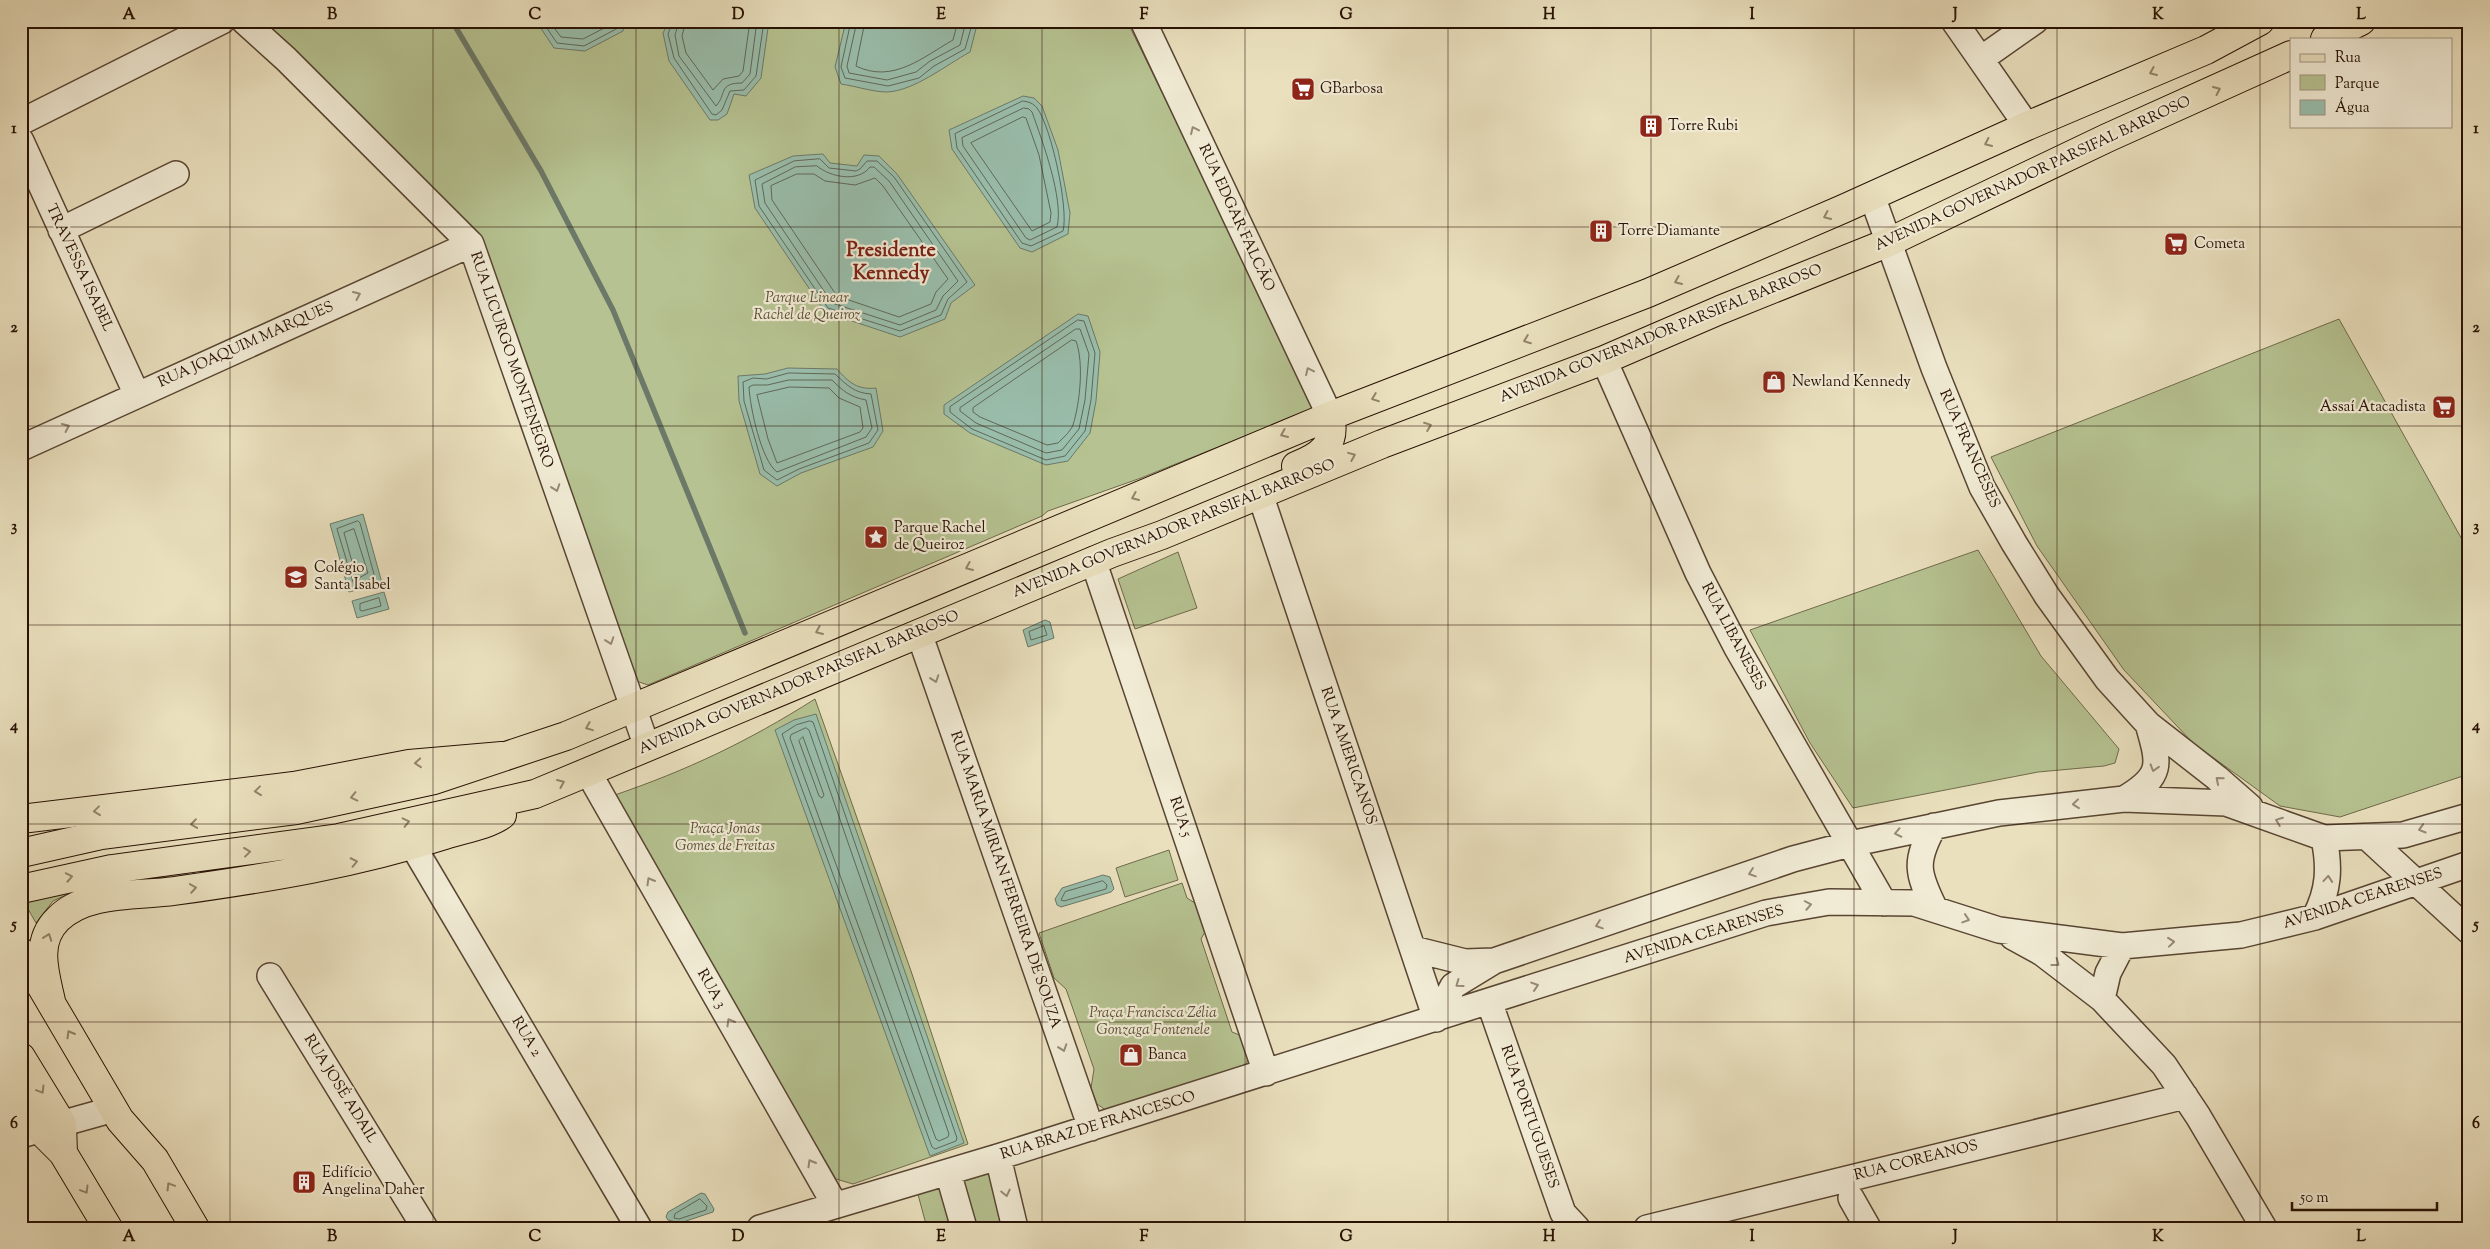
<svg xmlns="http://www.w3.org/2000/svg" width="2490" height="1249" font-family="'Sorts Mill Goudy',serif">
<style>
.green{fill:#b6c291;stroke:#6f6a4a}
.water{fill:#99beac;stroke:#6c7968}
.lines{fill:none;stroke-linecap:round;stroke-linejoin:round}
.shore{stroke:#606858;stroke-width:1}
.stream{stroke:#6c7968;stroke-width:5.5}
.minor-casing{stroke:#584532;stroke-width:28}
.major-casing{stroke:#281103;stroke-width:30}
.highway-casing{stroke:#281103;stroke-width:30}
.minor{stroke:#f1ebd5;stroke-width:25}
.major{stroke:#eae0be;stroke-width:28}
.highway{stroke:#eae0be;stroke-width:28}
.oneway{stroke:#93836a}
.oneway2{stroke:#978976}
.grid{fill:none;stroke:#281103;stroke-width:1;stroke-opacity:0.55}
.labels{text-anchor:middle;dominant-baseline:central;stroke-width:4.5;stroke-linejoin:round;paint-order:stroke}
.poi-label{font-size:15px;fill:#281103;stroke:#f1ebd5;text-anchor:start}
.street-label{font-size:15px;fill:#281103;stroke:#f1ebd5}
.park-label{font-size:15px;font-style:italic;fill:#5a4f35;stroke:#f1ebd5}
.district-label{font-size:20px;font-weight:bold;fill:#7a1f14;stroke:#f1ebd5}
.neatline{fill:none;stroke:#281103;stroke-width:2}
.grid-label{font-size:16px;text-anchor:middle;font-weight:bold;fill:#281103}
</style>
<rect width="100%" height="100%" fill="#eae0be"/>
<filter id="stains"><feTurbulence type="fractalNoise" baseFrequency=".004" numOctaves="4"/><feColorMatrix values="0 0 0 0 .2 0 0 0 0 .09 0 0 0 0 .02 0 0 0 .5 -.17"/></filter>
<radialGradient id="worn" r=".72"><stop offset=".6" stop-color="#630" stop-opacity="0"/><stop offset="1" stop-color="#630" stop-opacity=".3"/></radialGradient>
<path class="green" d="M261,21H1127L1315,404L1312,409L1141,478L1048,511L1042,516L648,685L633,680L482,241Z
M2339,319L2469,552V774L2340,817L2280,806L2193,743L2124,670L2037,546L1991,457Z
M1978,550L2041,656L2119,749L2115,763L2104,766L2038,772L1853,808L1810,743L1750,630Z
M1178,552L1197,608L1135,629L1118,579Z
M815,699L911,971L968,1144L853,1184L836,1179L612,796C688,770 747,742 815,699Z
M1169,850L1178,880L1125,897L1116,868Z
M1182,883L1187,898L1198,905L1207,928L1201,939L1232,1032L1242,1036L1249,1056L1245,1067L1110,1113L1097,1104L1091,1088L1094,1069L1066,989L1054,978L1039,933Z
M81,888L53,901L36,923L24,902Z
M980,1172L990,1175L1003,1228H927L916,1187Z"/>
<path class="water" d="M536,21H625L623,31L585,51L554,48Z
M669,21H769L761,78L746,96L734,94L727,114L718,120H710L669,61L663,33Z
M846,21H978L970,52C946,65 914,91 887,92C873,92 855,86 841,84L835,67Z
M1023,96L1034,98L1042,106L1058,150L1070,213L1068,234L1032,252L1020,248L952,149L949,130Z
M823,154L830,163L857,166L864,155L879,156L897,174L975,285L951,303L945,319L900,337L825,312L755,208L749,175L793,156Z
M1078,314L1088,316L1100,352L1096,401L1090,433L1068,461L1046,465L970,433L944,414V405Z
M788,368L837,369C849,383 858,390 876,388L883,431L873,447L801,473L777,486L760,474L739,401L738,376L765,374Z
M363,514L382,583L349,592L330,524Z
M384,592L389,609L357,618L352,601Z
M1045,620L1050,622L1054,638L1028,647L1023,630Z
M816,714L964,1143L930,1156L775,730L794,720Z
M1103,875L1110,877L1114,889L1111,892L1061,907L1057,905L1055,899L1062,888Z
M701,1193L705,1194L714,1209L713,1212L680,1223L668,1220L666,1217L668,1212Z"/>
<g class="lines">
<path class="shore" d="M542,21L557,43L584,46L618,28L620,21
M549,21L561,37L583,39L612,24L613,21
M673,21L668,34L674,58L712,114L716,115L722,110L730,91L744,90L756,76L764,21
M679,21L675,35L679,56L716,106C727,94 718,83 742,83L750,74L757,21
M686,21L682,36L686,53L713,90L723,79L739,76L743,71L750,21
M851,21L841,67L845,78L888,86L919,78L934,66L965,49L973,21
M857,21L847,66L849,73L887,80L916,72L930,61L960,45L966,21
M865,21L856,66C893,84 923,57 953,40L958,21
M1023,101C1029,102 1033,103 1037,108C1051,126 1069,209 1063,231L1031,246L1022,243L957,148L955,134Z
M1024,108L1029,109L1032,112C1042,140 1064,199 1057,227L1030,240L1026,238L963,146L962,138Z
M1023,117L1026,118L1039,155L1051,213L1050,222L1032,231L971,143Z
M820,159L829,168L856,171L860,169L867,161H877L894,177L967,282L948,299L941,315L900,331L828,308L759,206L755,180L794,161Z
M817,166C830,177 858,183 870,167H874L889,181L958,281L943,296L936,310L900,325L832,303L765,203L762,184L795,167Z
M797,174H814L825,181L855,185L875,178L883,186L948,279L936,292L931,304L899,317L837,296L772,200L771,186Z
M1078,320L1084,321L1095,353L1091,400L1085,431L1065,456L1046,460L972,429L950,412V407Z
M1076,329H1080L1089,354L1085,400L1079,429L1062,450L1046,453L976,423L960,411V408Z
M1072,340L1076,341C1084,363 1080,403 1073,425C1070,432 1063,438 1058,443L1047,445L980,417L973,412V408Z
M789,373L835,374C847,385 854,393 871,394L878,430L869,443L799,469L777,480L764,470L744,401L743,382L753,378L766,379Z
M789,380H832C843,391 850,397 866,400L872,428L866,437L777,472C761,460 750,407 749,387L753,385H767Z
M790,387L829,388L839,398L860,407L863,428L860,432L777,463L768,439L757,395Z
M358,521L360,523L375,578L354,585L337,529Z
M354,529L368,573L359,578L356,576L344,533Z
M379,598L381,606L362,611L360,610V604Z
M1044,626L1047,635L1031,640L1029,632Z
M810,721L813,722L957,1138L956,1141L935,1149L932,1147L782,734L796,725Z
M806,728L809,730L949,1134L948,1137L939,1141L936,1139L790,738L791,735Z
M803,737L824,795L822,798L819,796L799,741Z
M1103,881L1107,885L1106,889L1064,901L1061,900L1065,892Z
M700,1199L707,1206L706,1210L679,1219L674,1218L675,1214Z"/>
<path class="stream" d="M452,21L541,171L613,310L745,633"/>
<g class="minor-casing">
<path id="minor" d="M244,21L286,59L471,244L647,747
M1143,21L1330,416
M1954,21L2027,126
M1981,59L2035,21
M21,122L222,21
M21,141L137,395
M1872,196L1934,368L1982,487L2014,543L2047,596L2107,679L2148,724L2217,778L2250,807
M61,230L176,174
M1604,360L1698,573L1737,648L1884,903
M21,448L471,244
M1260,494L1436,1019
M1093,560L1266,1073
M919,633L1091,1128
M588,772L835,1205
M2124,799C2163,776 2160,765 2148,724
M1934,826C1914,862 1917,873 1935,909
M2367,837L2469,931
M413,846L639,1228
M2315,917C2329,890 2330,868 2324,838
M2013,937L2042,953L2102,999L2164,1065L2198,1116L2264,1228
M1413,949L1465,962L1494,961
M270,976L425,1228
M2102,999L2108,973L2122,946
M1489,1001L1563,1213L1577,1228
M1436,1019L1453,986L1494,961L1793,859L1850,844L1999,813L2124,799L2226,803L2324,838L2403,835L2469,816
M21,1135L114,1109
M998,1157L1015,1228
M948,1172L964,1228
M1851,1198L1868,1228
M760,1228L998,1157L1766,913L1829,902L1914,903L1999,930L2122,946L2241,935L2315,917L2469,864
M1647,1228L2185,1096"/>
</g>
<g class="major-casing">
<path id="major" d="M2325,39L2361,21
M1296,466C1321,456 1337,445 1330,416
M21,853L101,835L296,810L434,780L566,736L1330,416L1648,293L1843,209L2027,126L2206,50L2260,21
M21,889L112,869L339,838L535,794L1112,553L1162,535L1382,444L1604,360L1720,310L1887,243L2107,138L2291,55
M21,952L120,1120L155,1160L195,1228
M51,1001C45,974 34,942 58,919C86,891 137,896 174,891C267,878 355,864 445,835C463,829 486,826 502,815
M21,1057L62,1124L63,1153L108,1228
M21,1099L40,1130L63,1153"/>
</g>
<g class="highway-casing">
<path id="highway" d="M21,819L294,786L409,764L502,756"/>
</g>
<use href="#minor" class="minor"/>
<use href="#major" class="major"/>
<use href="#highway" class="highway"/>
</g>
<defs><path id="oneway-chevron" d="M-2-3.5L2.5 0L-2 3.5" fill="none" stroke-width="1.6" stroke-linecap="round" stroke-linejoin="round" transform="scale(1.25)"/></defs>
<g class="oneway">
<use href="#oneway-chevron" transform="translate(2153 72) rotate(157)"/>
<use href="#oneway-chevron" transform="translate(2217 90) rotate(-24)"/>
<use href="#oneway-chevron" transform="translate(1988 143) rotate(155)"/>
<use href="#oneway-chevron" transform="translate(1827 216) rotate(156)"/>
<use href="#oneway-chevron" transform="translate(1678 281) rotate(157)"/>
<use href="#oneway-chevron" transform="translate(1527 340) rotate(159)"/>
<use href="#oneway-chevron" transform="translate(1375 398) rotate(159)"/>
<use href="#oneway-chevron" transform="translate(1428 426) rotate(-21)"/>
<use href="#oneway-chevron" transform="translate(1284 434) rotate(157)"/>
<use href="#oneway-chevron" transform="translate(1352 456) rotate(-22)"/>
<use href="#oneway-chevron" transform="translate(1135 497) rotate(157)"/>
<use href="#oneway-chevron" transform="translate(969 567) rotate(157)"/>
<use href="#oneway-chevron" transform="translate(819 631) rotate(157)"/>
<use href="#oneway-chevron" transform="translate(589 727) rotate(158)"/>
<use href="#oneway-chevron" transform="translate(418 763) rotate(175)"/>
<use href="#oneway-chevron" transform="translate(561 783) rotate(-23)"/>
<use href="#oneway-chevron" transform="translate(258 791) rotate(173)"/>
<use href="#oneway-chevron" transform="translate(354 797) rotate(167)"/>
<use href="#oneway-chevron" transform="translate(97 811) rotate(173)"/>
<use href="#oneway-chevron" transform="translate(406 822) rotate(-13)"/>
<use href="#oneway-chevron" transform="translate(194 824) rotate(172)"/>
<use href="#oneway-chevron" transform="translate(247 852) rotate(-7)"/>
<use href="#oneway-chevron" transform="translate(354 862) rotate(-12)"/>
<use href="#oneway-chevron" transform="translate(69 877) rotate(-11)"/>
<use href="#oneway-chevron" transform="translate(193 888) rotate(-9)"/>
<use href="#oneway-chevron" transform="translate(48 937) rotate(-70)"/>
<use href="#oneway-chevron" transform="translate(70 1034) rotate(-120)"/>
<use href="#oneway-chevron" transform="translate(41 1090) rotate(59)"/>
<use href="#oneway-chevron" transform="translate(170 1186) rotate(-121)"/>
<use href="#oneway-chevron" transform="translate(85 1190) rotate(59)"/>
</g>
<g class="oneway2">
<use href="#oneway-chevron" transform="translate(1194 130) rotate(-115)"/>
<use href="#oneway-chevron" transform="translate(357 295) rotate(-24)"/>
<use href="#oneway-chevron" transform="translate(1309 371) rotate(-115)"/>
<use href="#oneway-chevron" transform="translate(66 427) rotate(-25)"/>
<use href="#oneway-chevron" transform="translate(556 488) rotate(71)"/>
<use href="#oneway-chevron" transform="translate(610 641) rotate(71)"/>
<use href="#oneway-chevron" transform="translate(935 679) rotate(71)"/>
<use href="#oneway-chevron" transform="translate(2154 768) rotate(107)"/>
<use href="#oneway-chevron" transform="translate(2219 780) rotate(-140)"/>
<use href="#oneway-chevron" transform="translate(2076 804) rotate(174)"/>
<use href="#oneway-chevron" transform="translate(2279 821) rotate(-159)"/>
<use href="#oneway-chevron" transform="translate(2422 829) rotate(164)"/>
<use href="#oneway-chevron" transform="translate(1898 833) rotate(168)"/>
<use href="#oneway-chevron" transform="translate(1752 873) rotate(161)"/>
<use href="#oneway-chevron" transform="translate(2328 879) rotate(-85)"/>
<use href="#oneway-chevron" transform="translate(650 881) rotate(-120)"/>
<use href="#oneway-chevron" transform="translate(1808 905) rotate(-11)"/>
<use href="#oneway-chevron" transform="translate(1966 919) rotate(18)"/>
<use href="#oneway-chevron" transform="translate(1599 925) rotate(161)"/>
<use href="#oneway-chevron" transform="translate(2171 942) rotate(-6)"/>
<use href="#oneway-chevron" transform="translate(2056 963) rotate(37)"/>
<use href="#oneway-chevron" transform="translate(1459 984) rotate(144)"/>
<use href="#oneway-chevron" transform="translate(1535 986) rotate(-18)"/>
<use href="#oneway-chevron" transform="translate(730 1022) rotate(-120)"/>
<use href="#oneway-chevron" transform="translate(1063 1048) rotate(71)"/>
<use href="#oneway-chevron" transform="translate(811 1163) rotate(-120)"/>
<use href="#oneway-chevron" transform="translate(1006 1193) rotate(77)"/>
</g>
<path class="grid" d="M230,21V1228M433,21V1228M636,21V1228M839,21V1228M1042,21V1228M1245,21V1228M1448,21V1228M1651,21V1228M1854,21V1228M2057,21V1228M2260,21V1228M21,227H2469M21,426H2469M21,625H2469M21,824H2469M21,1022H2469"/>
<defs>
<g id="supermarket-square" transform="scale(1.25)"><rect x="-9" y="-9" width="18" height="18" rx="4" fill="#8f2418" stroke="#f1ebd5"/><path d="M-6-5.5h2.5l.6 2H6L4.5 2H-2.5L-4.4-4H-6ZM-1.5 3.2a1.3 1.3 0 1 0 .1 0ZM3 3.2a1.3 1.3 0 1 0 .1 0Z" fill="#fff"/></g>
<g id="building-square" transform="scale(1.25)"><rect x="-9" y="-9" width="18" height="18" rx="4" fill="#8f2418" stroke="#f1ebd5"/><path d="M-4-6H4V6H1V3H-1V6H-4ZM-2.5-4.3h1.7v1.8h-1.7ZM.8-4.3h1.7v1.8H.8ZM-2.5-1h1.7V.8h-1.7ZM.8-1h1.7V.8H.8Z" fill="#fff"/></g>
<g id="shop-square" transform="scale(1.25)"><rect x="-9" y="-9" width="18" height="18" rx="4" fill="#8f2418" stroke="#f1ebd5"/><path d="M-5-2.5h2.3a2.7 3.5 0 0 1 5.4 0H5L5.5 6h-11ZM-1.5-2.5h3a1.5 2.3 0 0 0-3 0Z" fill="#fff"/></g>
<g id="sight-square" transform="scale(1.25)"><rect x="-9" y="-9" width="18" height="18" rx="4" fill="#8f2418" stroke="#f1ebd5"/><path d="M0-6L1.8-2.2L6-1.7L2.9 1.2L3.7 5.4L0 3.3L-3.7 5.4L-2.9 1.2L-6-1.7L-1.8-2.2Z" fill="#fff"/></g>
<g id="school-square" transform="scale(1.25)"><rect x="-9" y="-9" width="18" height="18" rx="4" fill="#8f2418" stroke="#f1ebd5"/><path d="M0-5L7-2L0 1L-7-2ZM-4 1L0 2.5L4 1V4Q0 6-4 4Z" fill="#fff"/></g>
</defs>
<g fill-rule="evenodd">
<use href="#supermarket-square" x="1303" y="89"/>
<use href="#building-square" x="1651" y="126"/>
<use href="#building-square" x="1601" y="231"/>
<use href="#supermarket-square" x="2176" y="244"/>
<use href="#shop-square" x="1774" y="382"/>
<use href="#supermarket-square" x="2444" y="407"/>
<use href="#sight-square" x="876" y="537"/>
<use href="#school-square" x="296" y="577"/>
<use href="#shop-square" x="1131" y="1055"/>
<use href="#building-square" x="304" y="1182"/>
</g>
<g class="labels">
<g class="poi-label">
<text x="1320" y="89">GBarbosa</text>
<text x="1668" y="126">Torre Rubi</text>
<text x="1618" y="231">Torre Diamante</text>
<text x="2194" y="244">Cometa</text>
<text x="1792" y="382">Newland Kennedy</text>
<text x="2426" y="407" text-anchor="end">Assaí Atacadista</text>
<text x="894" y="528">Parque Rachel<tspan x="894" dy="17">de Queiroz</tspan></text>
<text x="314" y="568">Colégio<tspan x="314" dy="17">Santa Isabel</tspan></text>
<text x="1148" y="1055">Banca</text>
<text x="322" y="1173">Edifício<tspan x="322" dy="17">Angelina Daher</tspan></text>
</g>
<g class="street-label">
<text transform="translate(2033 174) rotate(-25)">AVENIDA GOVERNADOR PARSIFAL BARROSO</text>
<text transform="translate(1236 218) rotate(65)">RUA EDGAR FALCÃO</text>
<text transform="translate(79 268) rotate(65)">TRAVESSA ISABEL</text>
<text transform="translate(1661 334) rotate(-22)">AVENIDA GOVERNADOR PARSIFAL BARROSO</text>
<text transform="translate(246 345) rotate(-24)">RUA JOAQUIM MARQUES</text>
<text transform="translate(511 360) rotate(71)">RUA LICURGO MONTENEGRO</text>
<text transform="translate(1969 449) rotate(66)">RUA FRANCESES</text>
<text transform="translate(1174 529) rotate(-22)">AVENIDA GOVERNADOR PARSIFAL BARROSO</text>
<text transform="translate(1733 637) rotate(62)">RUA LIBANESES</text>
<text transform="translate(799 683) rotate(-23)">AVENIDA GOVERNADOR PARSIFAL BARROSO</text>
<text transform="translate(1348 756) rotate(71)">RUA AMERICANOS</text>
<text transform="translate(1180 817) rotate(71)">RUA 5</text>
<text transform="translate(1005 880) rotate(71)">RUA MARIA MIRIAN FERREIRA DE SOUZA</text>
<text transform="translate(2363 899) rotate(-18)">AVENIDA CEARENSES</text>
<text transform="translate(1704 935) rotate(-17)">AVENIDA CEARENSES</text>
<text transform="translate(711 989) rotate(60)">RUA 3</text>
<text transform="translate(526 1037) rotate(59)">RUA 2</text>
<text transform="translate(340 1089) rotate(58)">RUA JOSÉ ADAIL</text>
<text transform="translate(1529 1117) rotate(71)">RUA PORTUGUESES</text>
<text transform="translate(1098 1126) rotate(-17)">RUA BRAZ DE FRANCESCO</text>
<text transform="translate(1916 1161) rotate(-14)">RUA COREANOS</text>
</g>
<g class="park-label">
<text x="807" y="298">Parque Linear<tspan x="807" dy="17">Rachel de Queiroz</tspan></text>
<text x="725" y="829">Praça Jonas<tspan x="725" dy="17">Gomes de Freitas</tspan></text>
<text x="1153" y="1013">Praça Francisca Zélia<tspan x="1153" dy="17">Gonzaga Fontenele</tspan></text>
</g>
<g class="district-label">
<text x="891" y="251">Presidente<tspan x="891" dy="23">Kennedy</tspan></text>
</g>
</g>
<rect width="2490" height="1249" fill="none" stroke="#eae0be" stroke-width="55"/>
<rect x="2290" y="38" width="162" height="90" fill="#f1ebd5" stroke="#a19481"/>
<rect x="2300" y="54" width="25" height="8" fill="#eae0be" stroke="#a19481"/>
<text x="2335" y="62" font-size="15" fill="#281103">Rua</text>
<rect x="2300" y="75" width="25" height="15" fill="#b6c291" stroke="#a19481"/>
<text x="2335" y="88" font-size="15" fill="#281103">Parque</text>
<rect x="2300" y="100" width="25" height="15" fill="#99beac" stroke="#a19481"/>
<text x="2335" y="112" font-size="15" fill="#281103">Água</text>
<path d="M2292 1202v8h145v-8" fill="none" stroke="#281103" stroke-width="2.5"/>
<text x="2300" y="1202" font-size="15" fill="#281103" stroke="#f1ebd5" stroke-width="4" paint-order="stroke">50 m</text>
<rect x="28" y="28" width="2434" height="1194" class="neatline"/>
<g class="grid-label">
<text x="129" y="19">A</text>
<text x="332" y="19">B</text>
<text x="535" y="19">C</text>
<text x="738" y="19">D</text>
<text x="941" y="19">E</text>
<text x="1144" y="19">F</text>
<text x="1346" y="19">G</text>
<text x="1549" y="19">H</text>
<text x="1752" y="19">I</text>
<text x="1955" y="19">J</text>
<text x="2158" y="19">K</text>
<text x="2361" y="19">L</text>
<text x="14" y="133">1</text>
<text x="2476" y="133">1</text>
<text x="14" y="332">2</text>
<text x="2476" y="332">2</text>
<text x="14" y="531">3</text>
<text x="2476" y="531">3</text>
<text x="14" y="730">4</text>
<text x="2476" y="730">4</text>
<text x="14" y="929">5</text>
<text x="2476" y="929">5</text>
<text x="14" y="1128">6</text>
<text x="2476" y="1128">6</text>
<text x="129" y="1241">A</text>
<text x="332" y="1241">B</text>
<text x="535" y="1241">C</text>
<text x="738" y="1241">D</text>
<text x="941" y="1241">E</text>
<text x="1144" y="1241">F</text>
<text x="1346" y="1241">G</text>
<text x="1549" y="1241">H</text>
<text x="1752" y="1241">I</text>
<text x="1955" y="1241">J</text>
<text x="2158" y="1241">K</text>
<text x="2361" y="1241">L</text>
</g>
<rect width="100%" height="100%" filter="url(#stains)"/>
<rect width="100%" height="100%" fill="url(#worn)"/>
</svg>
